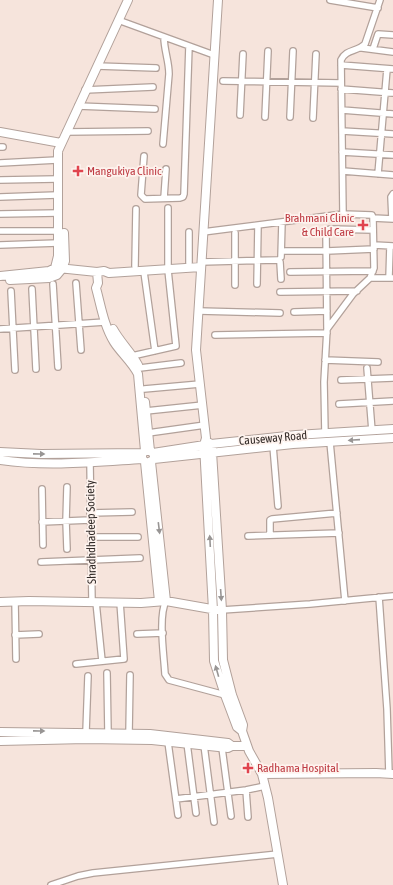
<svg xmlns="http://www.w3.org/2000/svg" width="393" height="885" font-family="'Asap Condensed',sans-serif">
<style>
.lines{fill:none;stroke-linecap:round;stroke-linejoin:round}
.street-casing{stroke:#b2a19a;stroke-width:8}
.secondary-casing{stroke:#b2a19a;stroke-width:10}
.street{stroke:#fff;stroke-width:5.5}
.secondary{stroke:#fff;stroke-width:8}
.oneway{fill:#989594}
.health-dot{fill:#e0444e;stroke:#fef3ee;stroke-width:1.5}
.labels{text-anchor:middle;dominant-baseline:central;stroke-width:3.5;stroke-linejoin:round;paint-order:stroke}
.health-label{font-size:12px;fill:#be3a42;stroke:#fef3ee;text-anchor:start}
.street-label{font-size:12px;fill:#322b28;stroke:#fef3ee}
</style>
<rect width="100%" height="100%" fill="#f6e4dc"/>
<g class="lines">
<g class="street-casing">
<path id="street" d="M330,0L378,8
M118,20L214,55
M362,48L393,52
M373,49L378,34L393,35
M341,65L393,69
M97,66L156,68
M223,81L341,83
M341,89L393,93
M85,90L153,87
M78,106L155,109
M342,110L393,114
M240,115L243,54
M265,117L268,51
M290,117L293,51
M313,118L316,54
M342,131L393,134
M66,132L148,131
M163,144L169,74C169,61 164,50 164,37
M0,147H3
M342,152L393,155
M144,156L141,195L145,199L180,198L183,197L184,194L189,46
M0,163L57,160
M343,171L393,175
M378,174L387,69
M0,180L57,179
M0,197L57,195
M164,198L166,169
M0,214L58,213
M343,214L341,60C346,49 357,52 365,44L380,0
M373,218L393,219
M392,219L391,197L393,194
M0,231H58
M203,232L343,214L372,215L373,218L374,268L370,278L353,294L327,329L324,382L325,434
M235,233V285
M0,245L58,243
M374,245L393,246
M285,251H327L374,249
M281,257L282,222
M201,262L278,260L280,262L281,279
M189,263V232
M135,266L136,209
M144,272L155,351
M290,272L373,271
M370,278H393
M389,278L390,246
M76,283L81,350
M53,284L58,367
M257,284L258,225
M32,289L36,369
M11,291L15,370
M280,292L357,291
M199,311L280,313
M294,312L327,311
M327,328L326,232L327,230L330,229L373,230
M0,329L105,322
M215,335L327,333
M132,356L176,346L168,270V208
M325,360L378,362
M140,368L181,363
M367,368L372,431
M341,380L393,378
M144,389L200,384
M339,404L393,401
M146,411L203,405
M148,433L205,425
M330,442L345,601
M273,446L278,506
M90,462L92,602
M67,487L66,521L67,549
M42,489L43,545
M90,513L132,512
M42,522L90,520
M270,535V520L272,519L337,513
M248,536L339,533
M91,537H138
M41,562L140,558
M379,597L387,709L389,774
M15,601L16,659
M166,601C158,616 164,656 165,674L169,680L225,695
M96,602L102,661
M222,610L310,604L393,596
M137,634L163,633
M15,635L39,634
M76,664L124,659L120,602
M107,673L108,733
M86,732L88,676
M129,733L130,675
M168,742L178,815
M187,743L196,813
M204,745L214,822
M222,748L231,816
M246,790L248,817
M176,799L246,790L265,786
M51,885L78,876L93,873L278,854"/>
</g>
<g class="secondary-casing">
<path id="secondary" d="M218,0L196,350L206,438L204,445L213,610L214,661L225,695L237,727L242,731
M0,132L61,143
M58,268L97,272L104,271L109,273L201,267
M97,272L98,283L96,288C101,306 104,326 114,342C121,353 132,362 138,374L145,451
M0,276L49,271L55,268L58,256V151L128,0
M10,280L49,278L57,275L62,269L65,261L64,233
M113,329C120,342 131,352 138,365
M145,402L150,451
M206,441L211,444L212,452L222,610L223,660L232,695L243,725L242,731L249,751L262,774L376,773L393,774
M0,452L41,454L143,453
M153,453L211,444L296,435L393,429
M154,459L293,444L393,438
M0,460C47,467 95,462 142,459L147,463L153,460C155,457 154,453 150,451H145L142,454V459
M145,462L159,601
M151,462L166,601
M0,602L29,601L141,603L166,601L217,610
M0,732L150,734L228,743L232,746
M0,741L86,739L152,740L228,748L232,746H247
M262,774L268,798L283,885"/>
</g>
<use href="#street" class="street"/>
<use href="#secondary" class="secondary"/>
</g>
<defs><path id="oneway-solid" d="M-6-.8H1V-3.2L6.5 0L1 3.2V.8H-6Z"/></defs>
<g class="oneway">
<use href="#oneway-solid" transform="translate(354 440) rotate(176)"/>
<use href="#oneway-solid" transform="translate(39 454) rotate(1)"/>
<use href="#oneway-solid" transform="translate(159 528) rotate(83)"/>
<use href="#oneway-solid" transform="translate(210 541) rotate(-93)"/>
<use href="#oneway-solid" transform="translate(221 595) rotate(86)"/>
<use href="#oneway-solid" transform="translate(217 671) rotate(-106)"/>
<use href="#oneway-solid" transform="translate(39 731) rotate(1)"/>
</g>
<g class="health-dot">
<path d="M76 165h4v4h4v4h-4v4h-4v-4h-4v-4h4z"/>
<path d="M361 219h4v4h4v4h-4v4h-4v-4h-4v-4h4z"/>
<path d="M246 762h4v4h4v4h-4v4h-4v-4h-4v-4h4z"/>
</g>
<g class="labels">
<g class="health-label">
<text x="87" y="171">Mangukiya Clinic</text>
<text x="354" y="218" text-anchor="end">Brahmani Clinic<tspan x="354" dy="14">&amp; Child Care</tspan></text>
<text x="257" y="768">Radhama Hospital</text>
</g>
<g class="street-label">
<text transform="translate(273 438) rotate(-5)">Causeway Road</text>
<text transform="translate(91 532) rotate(-91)">Shradhdhadeep Society</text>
</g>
</g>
</svg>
